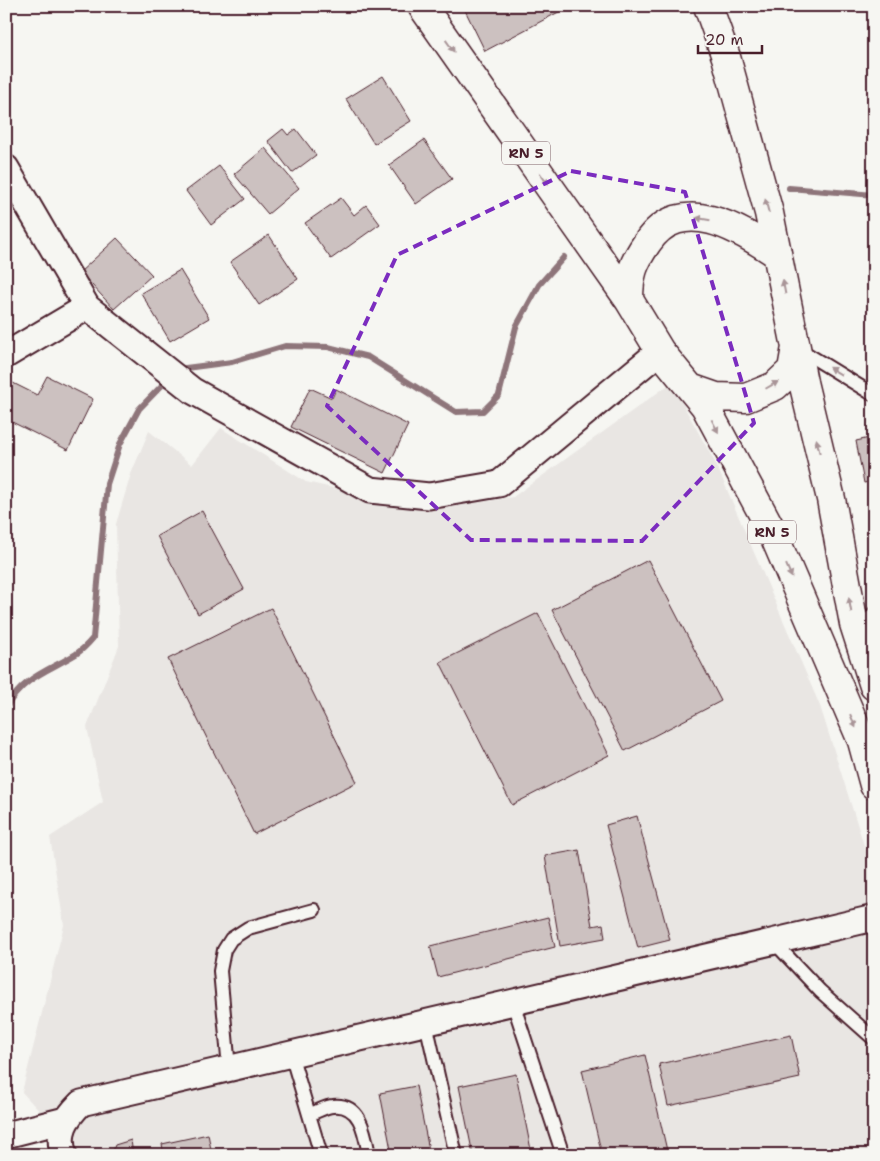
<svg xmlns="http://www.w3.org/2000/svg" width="880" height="1161" font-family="'Shantell Sans',sans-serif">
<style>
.built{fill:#e9e6e3}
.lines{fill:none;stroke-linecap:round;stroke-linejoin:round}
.stream{stroke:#8e747a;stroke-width:6}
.building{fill:#ccc1c0;stroke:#4a1f2b}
.service-casing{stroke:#4a1f2b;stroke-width:16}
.minor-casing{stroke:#4a1f2b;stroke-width:29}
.trunk-casing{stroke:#4a1f2b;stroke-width:31}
.service{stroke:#f6f6f2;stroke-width:12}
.minor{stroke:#f6f6f2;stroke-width:25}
.trunk{stroke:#f6f6f2;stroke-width:28}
.oneway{fill:#a99598}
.marked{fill:none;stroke:#7b2cbf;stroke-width:4;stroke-dasharray:10 6;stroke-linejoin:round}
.labels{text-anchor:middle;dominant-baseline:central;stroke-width:5;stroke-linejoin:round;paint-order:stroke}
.shield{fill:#f6f6f2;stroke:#7e6067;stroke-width:1}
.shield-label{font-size:14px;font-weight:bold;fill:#4a1f2b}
</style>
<rect width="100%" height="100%" fill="#f6f6f2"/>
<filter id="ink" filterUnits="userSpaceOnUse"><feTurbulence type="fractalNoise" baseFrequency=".02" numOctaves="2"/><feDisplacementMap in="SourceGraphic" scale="10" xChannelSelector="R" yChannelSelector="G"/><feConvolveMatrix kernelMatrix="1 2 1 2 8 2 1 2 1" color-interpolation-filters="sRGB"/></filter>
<g filter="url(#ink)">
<path class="built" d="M671,383L716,464L820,706L874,877V1155H79L22,1092L64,925L50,837L103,802L87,727L119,646L116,524L131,474L149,431L192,465L221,428L306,482L430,510L513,497Z"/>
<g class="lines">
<path class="stream" d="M789,188L874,195
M178,369L232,362L285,346L328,347L368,357L456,412L483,411L499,395L516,327L539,285L564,257
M6,708C23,677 48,671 76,654C82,650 88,644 93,638L107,484L120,444L139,409L169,378"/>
</g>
<path class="building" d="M463,6H570L485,51Z
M383,76L411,121L374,144L346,99Z
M283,129L288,135L296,129L316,155L292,173L268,141Z
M424,140L452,179L416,204L389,165Z
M265,148L299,188L268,214L234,174Z
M219,166L245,199L211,225L186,191Z
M341,198L354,215L366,205L380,224L331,259L305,223Z
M269,235L298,279L259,305L230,262Z
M117,238L152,275L114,309L80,272Z
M180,270L209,318L170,341L141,293Z
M47,376L93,399L68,450L6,419V387L9,381L37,395Z
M310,388L332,398L336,389L408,425L385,473L291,427Z
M874,437V481L864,483L856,441Z
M202,511L244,589L198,614L157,536Z
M648,560L721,701L625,751L552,610Z
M271,608L357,782L254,834L168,659Z
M538,613L609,755L512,805L440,662Z
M637,816L670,940L638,948L606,825Z
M579,850L592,926L603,924L605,938L560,946L545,856Z
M548,917L555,947L438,977L430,946Z
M791,1035L800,1078L668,1106L659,1064Z
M645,1055L668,1155H602L582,1070Z
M516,1074L532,1155H473L459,1086Z
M416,1086L430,1155H392L380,1093Z
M208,1134L212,1155H164L162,1144Z
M131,1140L133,1155H111L115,1145Z"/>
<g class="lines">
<g class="service-casing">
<path id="service" d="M799,349L874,395
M859,635L874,613
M773,941L820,991L874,1039
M512,1000L563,1155
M426,1023L456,1155
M291,1054L321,1155
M229,1068L220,971L224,950L231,939L248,928L314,910
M310,1114C317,1112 326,1106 333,1106C361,1103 365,1134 369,1155"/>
</g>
<g class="minor-casing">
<path id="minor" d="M6,168L87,307L193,391L370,490L429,496L499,484L660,351
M6,355L87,307
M6,1135L65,1120
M64,1155C56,1132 66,1118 81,1103C345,1041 609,979 874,918"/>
</g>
<g class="trunk-casing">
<path id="trunk" d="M422,6L629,300L660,351L705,406L772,531L862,741L874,785
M708,6L726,57L769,213L803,382L831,499L854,624L874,686
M629,300C629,275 633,263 647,243C681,192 740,229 777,254
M693,389L716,397L746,398L775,386L792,370L796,347"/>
</g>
<use href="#service" class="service"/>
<use href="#minor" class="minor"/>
<use href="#trunk" class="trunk"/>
</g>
<defs><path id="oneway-solid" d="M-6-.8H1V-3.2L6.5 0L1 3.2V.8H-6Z" transform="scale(1.25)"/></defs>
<g class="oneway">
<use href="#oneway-solid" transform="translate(450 46) rotate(55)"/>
<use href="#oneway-solid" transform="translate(544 179) rotate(55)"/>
<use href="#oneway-solid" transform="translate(767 206) rotate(-105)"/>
<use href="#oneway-solid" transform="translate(703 219) rotate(-171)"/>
<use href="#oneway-solid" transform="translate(784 287) rotate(-101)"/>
<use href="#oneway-solid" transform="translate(835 371) rotate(-149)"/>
<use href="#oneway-solid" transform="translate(772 385) rotate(-30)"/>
<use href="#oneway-solid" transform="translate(715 426) rotate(62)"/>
<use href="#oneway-solid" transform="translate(818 446) rotate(-103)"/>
<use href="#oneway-solid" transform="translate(789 571) rotate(67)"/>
<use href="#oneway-solid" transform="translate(850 605) rotate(-100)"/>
<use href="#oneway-solid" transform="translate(853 721) rotate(67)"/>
</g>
</g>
<path class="marked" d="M571,171L685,192L754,423L642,541L471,540L327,406L397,255Z"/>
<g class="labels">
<g class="shield">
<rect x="502" y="141.5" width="48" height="23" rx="4"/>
<rect x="748" y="520.5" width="48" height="23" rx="4"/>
</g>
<g class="shield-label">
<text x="526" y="153">RN 5</text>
<text x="772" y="532">RN 5</text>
</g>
</g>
<rect width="880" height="1161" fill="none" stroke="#f6f6f2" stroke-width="25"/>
<rect x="12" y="12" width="855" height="1136" fill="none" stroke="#4a1f2b" stroke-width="2" filter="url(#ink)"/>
<path d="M698 45v8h64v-8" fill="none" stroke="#4a1f2b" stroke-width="2.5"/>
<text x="705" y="45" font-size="15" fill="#4a1f2b" stroke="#f6f6f2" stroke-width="4" paint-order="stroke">20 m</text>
</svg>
